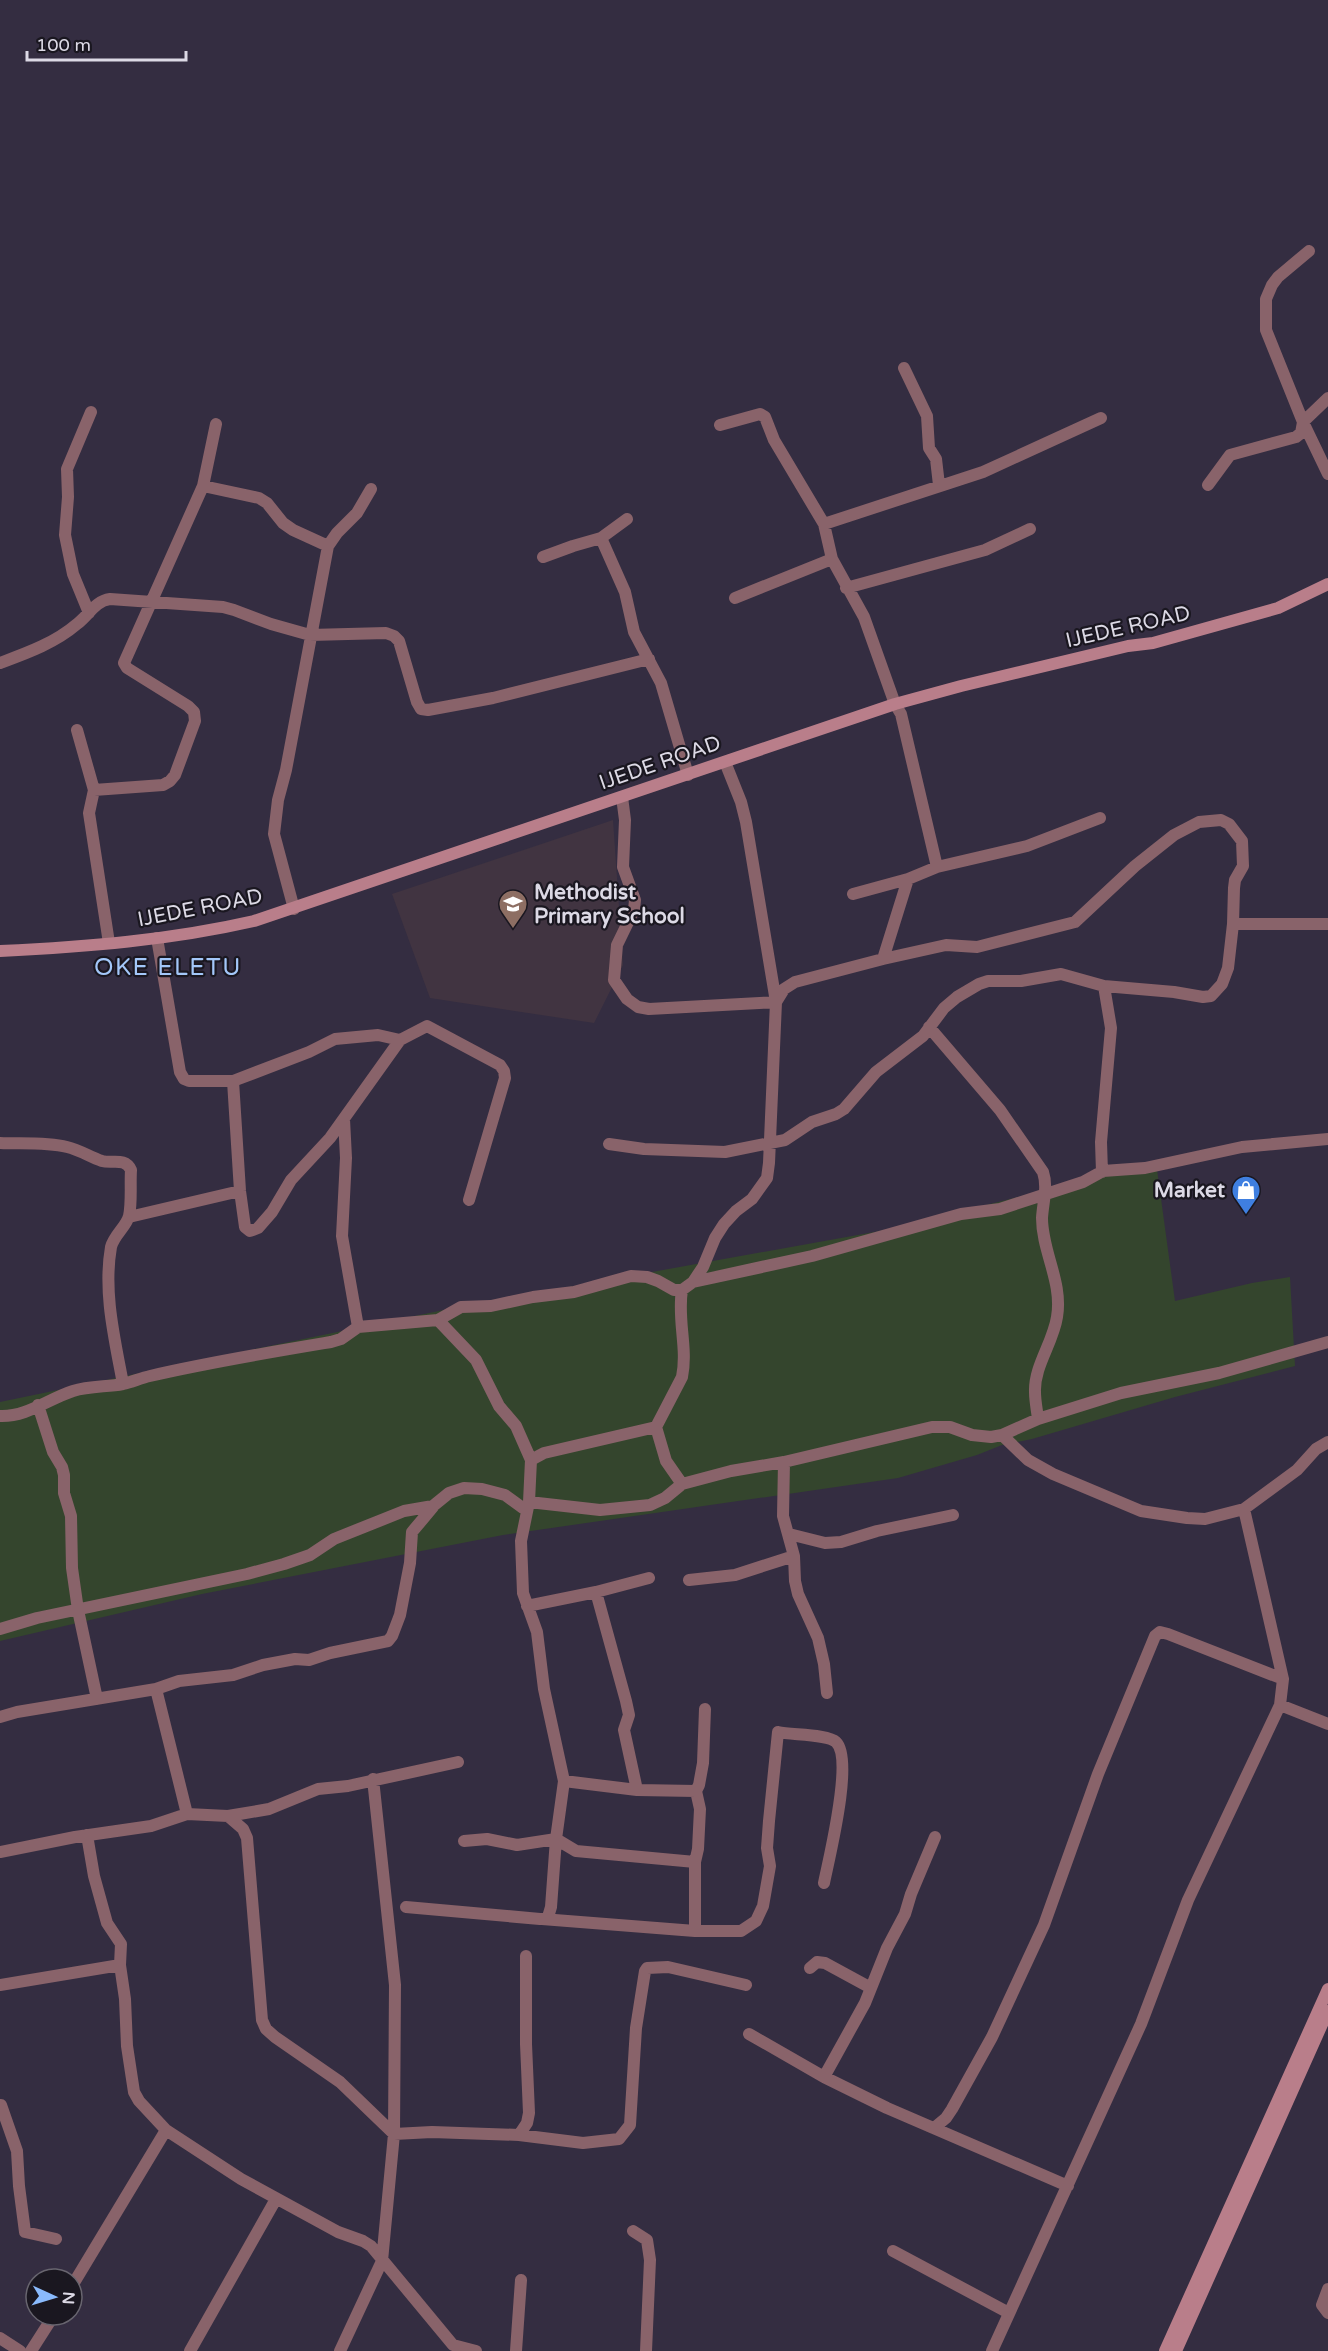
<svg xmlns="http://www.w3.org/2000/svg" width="1328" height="2351" font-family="'Varela Round',sans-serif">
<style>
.education{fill:#413441}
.green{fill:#34452d}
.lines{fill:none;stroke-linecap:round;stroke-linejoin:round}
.street{stroke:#89636a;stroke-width:12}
.secondary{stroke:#b97e8a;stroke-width:12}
.labels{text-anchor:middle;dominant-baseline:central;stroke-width:4.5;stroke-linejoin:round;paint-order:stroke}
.street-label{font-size:21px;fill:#dcd9e5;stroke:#1a1720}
.poi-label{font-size:21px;font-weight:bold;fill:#dcd9e5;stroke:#1a1720;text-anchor:start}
.quarter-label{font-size:24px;letter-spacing:1.5px;fill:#a3c7f9;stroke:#1a1720}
</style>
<rect width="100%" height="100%" fill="#342d41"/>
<path class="education" d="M613,820L623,965L594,1023L430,998L392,894Z"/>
<path class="green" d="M1156,1162L1175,1301L1252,1283L1290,1277L1295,1366L1175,1397L1032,1439L1002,1445L977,1455L898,1478L503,1535L202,1594L0,1641V1402L463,1306L891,1229Z"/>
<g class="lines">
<path class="street" d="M1309,251L1278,277L1272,285L1266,299V330L1303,422L1328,474
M904,368L927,416L929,448L936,459L939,485
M720,425L760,414L765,417L774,440L824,524L832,559L864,617L895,704L901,714L937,867
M1208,485L1230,455L1296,437L1301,433L1303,422L1328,398
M203,486L259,498L267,503L283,523L293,530L328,546
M824,524L983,472L1101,418
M601,538L625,592L634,632L661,683L688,775
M543,557L573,546L601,538L627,519
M846,588L985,550L1030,529
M735,598L832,559
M89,613L73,574L65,535L68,497L67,469L91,412
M0,663C27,653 55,643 77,624C89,615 95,601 110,599L223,607L234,610L271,624L310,635L386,633L394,636L399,641L417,702L421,709L428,710L493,698L649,659
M77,730L94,790L89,813L109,943
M94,790L163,785L170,781L175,775L195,721L194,712L188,706L127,668L124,663L203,486L216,424
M853,894L908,879L937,867L1027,846L1100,818
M294,909L274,834L278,800L286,770L328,546L337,533L357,513L371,489
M1233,924H1328
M157,938L180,1072L184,1079L189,1081H233L309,1052L335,1039L378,1035L400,1040
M883,959L908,879
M929,1027L1000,1110L1043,1172C1048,1187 1043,1202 1042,1218C1042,1252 1063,1282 1057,1317C1053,1343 1034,1366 1035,1392C1035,1401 1037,1410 1038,1419
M233,1081L240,1191L245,1227L250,1231L258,1228L272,1212L291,1180L330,1138L400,1040L427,1026L500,1065L504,1071L505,1078L469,1200
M344,1119L346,1158L342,1236L358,1327
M0,1143C21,1144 46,1142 67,1147C80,1150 90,1157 102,1161C112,1164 125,1157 131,1170C130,1184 132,1202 129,1216C126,1227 114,1235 111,1247C103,1293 115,1340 123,1384
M609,1144L644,1149L725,1152L785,1140L812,1122L836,1114L844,1109L876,1072L923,1036L944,1008L957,997L979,984L988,981H1021L1061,974L1104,986L1174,992L1203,997L1211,996L1222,984L1228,968L1233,924L1234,888L1235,880L1243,866L1242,841L1229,824L1221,820L1199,822L1174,835L1135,866L1075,922L977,947L946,945L883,959L795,982L784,989L776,1002L649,1009L638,1007L627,999L614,980L617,945L634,910L635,900L623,867L625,820L622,797
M1102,1172L1101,1142L1111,1028L1104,986
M129,1217L240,1191
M693,1282L812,1256L961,1214L1000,1209L1083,1182L1103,1171L1145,1168L1242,1147L1328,1139
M682,1290C677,1319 688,1348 682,1377L656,1427L666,1461L682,1484
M38,1405L53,1452L62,1467L64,1475V1493L71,1516L72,1568L78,1610L97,1699
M0,1416C27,1417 48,1399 73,1391C89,1386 107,1387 123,1384C132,1382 141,1378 150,1376C210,1362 271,1352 331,1342L341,1339L358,1327L438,1320L461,1307L491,1306L533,1297L574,1292L631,1276L647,1277L658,1281L674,1290H682L693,1282L703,1267L715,1238L724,1224L736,1211L752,1199L767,1178L769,1163L776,1002L746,822L741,802L725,762
M1002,1435L1028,1460L1053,1474L1141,1511L1187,1518L1205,1519L1244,1509L1297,1470L1316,1449L1328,1442
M531,1460L544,1453L656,1427
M784,1462L783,1516L794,1556L795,1581L798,1594L818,1638L824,1664L827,1693
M529,1502L600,1510L650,1505L665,1498L682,1484L731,1471L784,1462L932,1427H950L972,1435L991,1437L1002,1435L1038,1419L1121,1393L1219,1373L1328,1342
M1244,1509L1283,1679
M789,1534L825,1543L841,1542L877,1531L953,1515
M689,1580L735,1575L794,1556
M596,1592L626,1701L629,1715L624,1730L637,1790
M527,1606L596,1592L649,1578
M0,1629L37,1618L247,1574L284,1564L310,1555L334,1539L404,1511L433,1506L449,1493L464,1488L482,1489L505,1495L527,1511
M156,1689L187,1814
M0,1717L17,1712L156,1689L179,1681L233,1675L263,1665L295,1659L309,1660L330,1653L388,1641L392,1636L400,1615L410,1563L412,1532L433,1507
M564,1781L637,1790L696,1791
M228,1816L243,1829L247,1838L262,2020L266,2029L275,2037L340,2082L394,2134L432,2132L519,2135L583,2143L619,2139L630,2125L636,2028L645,1971L647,1968L668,1967L746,1985
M87,1835L94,1876L107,1923L121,1944L120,1965L125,1999L127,2046L134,2092L139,2101L166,2130L241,2179L338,2232L363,2241L371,2246L453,2345L476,2351
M935,1837L911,1894L905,1914L887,1948L865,2003L824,2077L887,2108L1068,2186
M464,1841L487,1839L517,1845L556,1839L576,1851L695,1862
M0,1852L75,1837L151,1826L187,1814L228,1816L269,1809L318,1789L348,1786L458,1762
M406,1907L540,1919L548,1917L551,1907L556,1839L564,1781L544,1689L537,1632L523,1593L521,1541L529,1502L531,1460L516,1426L499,1406L476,1360L438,1320
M542,1919L695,1931H741L756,1921L763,1906L770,1866L767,1848L769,1821L778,1732C791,1735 828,1734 836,1742C854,1759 829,1858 824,1883
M695,1931V1862L698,1849L700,1809L696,1791L699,1785L703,1763L705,1709
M810,1968L817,1962L825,1963L871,1988
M0,1985L120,1965
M749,2034L824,2077
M1,2105L17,2151L19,2186L25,2232L56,2239
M934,2128L946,2118L952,2109L992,2037L1044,1925L1098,1774L1155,1636L1160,1632L1168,1634L1283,1679L1280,1705L1328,1724
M519,2135L527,2123L529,2113L526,2044V1956
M633,2231L647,2240L650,2260L646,2351
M893,2251L1009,2313
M72,2286L166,2130
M1328,2289L1322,2305L1328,2313
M0,2338L20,2351
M31,2351L54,2315
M190,2351L276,2199
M340,2351L382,2261L394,2134L395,1985L373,1779
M516,2351L521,2280
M992,2351L1141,2024L1188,1900L1280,1705"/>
<path class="secondary" d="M0,951C86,947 171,940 254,921L895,704L961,686L1128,646L1153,643L1278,608L1328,584
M1165,2351L1328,1989
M1176,2351L1328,2011"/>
</g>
<defs>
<g id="school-pin" transform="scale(1.5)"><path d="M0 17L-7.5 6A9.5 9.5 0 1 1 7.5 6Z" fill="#8d6e63" stroke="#1a1720"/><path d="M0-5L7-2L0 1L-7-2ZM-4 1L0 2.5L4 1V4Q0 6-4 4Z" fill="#fff"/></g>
<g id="shop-pin" transform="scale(1.5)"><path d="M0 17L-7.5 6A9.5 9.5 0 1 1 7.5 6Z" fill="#3f7fe0" stroke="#1a1720"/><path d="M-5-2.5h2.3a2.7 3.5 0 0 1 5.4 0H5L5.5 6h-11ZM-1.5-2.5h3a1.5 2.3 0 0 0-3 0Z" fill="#fff"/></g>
</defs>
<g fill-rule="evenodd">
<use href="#school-pin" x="513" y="904"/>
<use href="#shop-pin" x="1246" y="1190"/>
</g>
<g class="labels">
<g class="street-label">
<text transform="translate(1128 627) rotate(-13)">IJEDE ROAD</text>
<text transform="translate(660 763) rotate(-19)">IJEDE ROAD</text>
<text transform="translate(200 908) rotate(-11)">IJEDE ROAD</text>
</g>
<g class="poi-label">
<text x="534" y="892">Methodist<tspan x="534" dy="24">Primary School</tspan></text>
<text x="1225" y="1190" text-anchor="end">Market</text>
</g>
<g class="quarter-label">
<text x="168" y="967">OKE ELETU</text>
</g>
</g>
<g transform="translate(54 2297) rotate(94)"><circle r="28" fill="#1a1720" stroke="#68656f" stroke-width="1.5"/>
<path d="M0-4.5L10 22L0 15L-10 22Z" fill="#8abafc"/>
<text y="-9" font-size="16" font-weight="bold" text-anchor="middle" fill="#dcd9e5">N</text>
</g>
<path d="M27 51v9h159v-9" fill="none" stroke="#dcd9e5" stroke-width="3"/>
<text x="36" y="51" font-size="18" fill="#dcd9e5" stroke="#1a1720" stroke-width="4.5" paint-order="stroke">100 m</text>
</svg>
